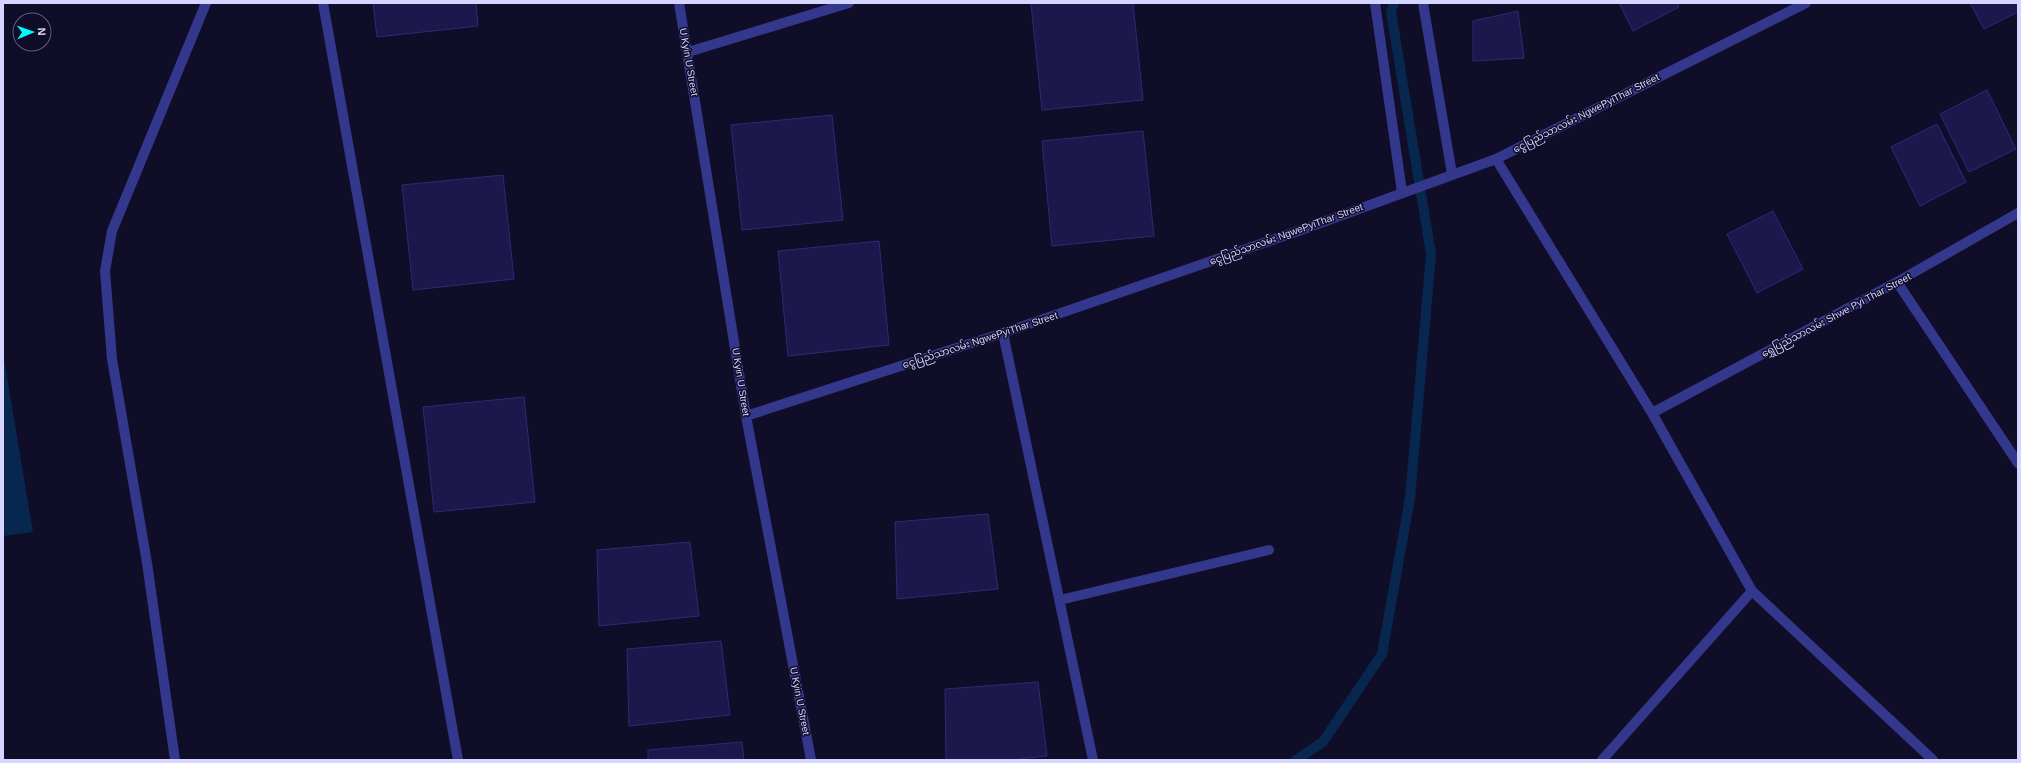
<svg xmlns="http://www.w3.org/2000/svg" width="2021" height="763" font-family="Arial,'Noto Sans Myanmar',sans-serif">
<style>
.water{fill:#07274e}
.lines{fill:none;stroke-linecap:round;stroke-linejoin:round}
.stream{stroke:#07274e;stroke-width:10}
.building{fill:#1e174b;stroke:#31277a}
.minor{stroke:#34388c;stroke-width:10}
.labels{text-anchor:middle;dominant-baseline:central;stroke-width:3;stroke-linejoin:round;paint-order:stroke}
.street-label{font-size:10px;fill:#d6d5ff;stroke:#100d29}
</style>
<rect width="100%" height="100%" fill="#100d29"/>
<path class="water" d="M3,353L33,532L3,536Z"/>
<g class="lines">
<path class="stream" d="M1296,760L1323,742L1382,654L1410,498L1431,254L1391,12L1394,3"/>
</g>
<path class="building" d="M373,3H476L478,26L377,37Z
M1046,3H1133L1143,100L1042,110L1031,4Z
M1619,3H1677L1679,7L1633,31Z
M1970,3H2018V12L1984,29Z
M1518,11L1524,58L1473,61V21Z
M1987,90L2016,149L1969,172L1940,114Z
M832,115L843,220L742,230L731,125Z
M1937,124L1966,182L1920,206L1891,147Z
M1143,131L1154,236L1052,246L1042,141Z
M503,175L514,279L413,290L402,185Z
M1773,211L1803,269L1757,293L1727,234Z
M879,241L889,345L788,356L778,251Z
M524,397L535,502L434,512L423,407Z
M988,514L998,589L897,599L895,522Z
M690,542L699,616L599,626L597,550Z
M721,641L730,715L629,726L627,649Z
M1038,682L1047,756L1009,760H946L945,689Z
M742,742L744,760H648V750Z"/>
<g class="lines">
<path class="minor" d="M323,3L458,760
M679,3L746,416L811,760
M1375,3L1402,192
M1423,3L1452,174
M688,52L849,3
M1496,159L1652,413L1752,591L1933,760
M1897,282L2018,463
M1003,333L1093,760
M1652,413L1897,282L2018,213
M746,416L1003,333L1304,229L1496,159L1806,3
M1060,600L1269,550
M175,760L147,563L112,359L105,271L112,231L206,3
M1602,760L1752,591"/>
</g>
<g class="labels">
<g class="street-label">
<text transform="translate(689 62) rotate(80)">U Kyin U Street</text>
<text transform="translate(1586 113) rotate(-27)">ငွေပြည်သာလမ်း NgwePyiThar Street</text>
<text transform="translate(1286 234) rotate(-20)">ငွေပြည်သာလမ်း NgwePyiThar Street</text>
<text transform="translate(1836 315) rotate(-28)">ရွှေပြည်သာလမ်း Shwe Pyi Thar Street</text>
<text transform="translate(980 340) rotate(-18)">ငွေပြည်သာလမ်း NgwePyiThar Street</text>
<text transform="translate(741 382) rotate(81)">U Kyin U Street</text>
<text transform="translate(800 701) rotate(79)">U Kyin U Street</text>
</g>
</g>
<rect width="2021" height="763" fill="none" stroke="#d6d5ff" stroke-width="8"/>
<g transform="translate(32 32) rotate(88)"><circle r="19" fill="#100d29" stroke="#5f5d7f"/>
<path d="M0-3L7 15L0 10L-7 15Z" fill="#01faff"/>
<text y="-6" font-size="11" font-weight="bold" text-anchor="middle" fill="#d6d5ff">N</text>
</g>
</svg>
